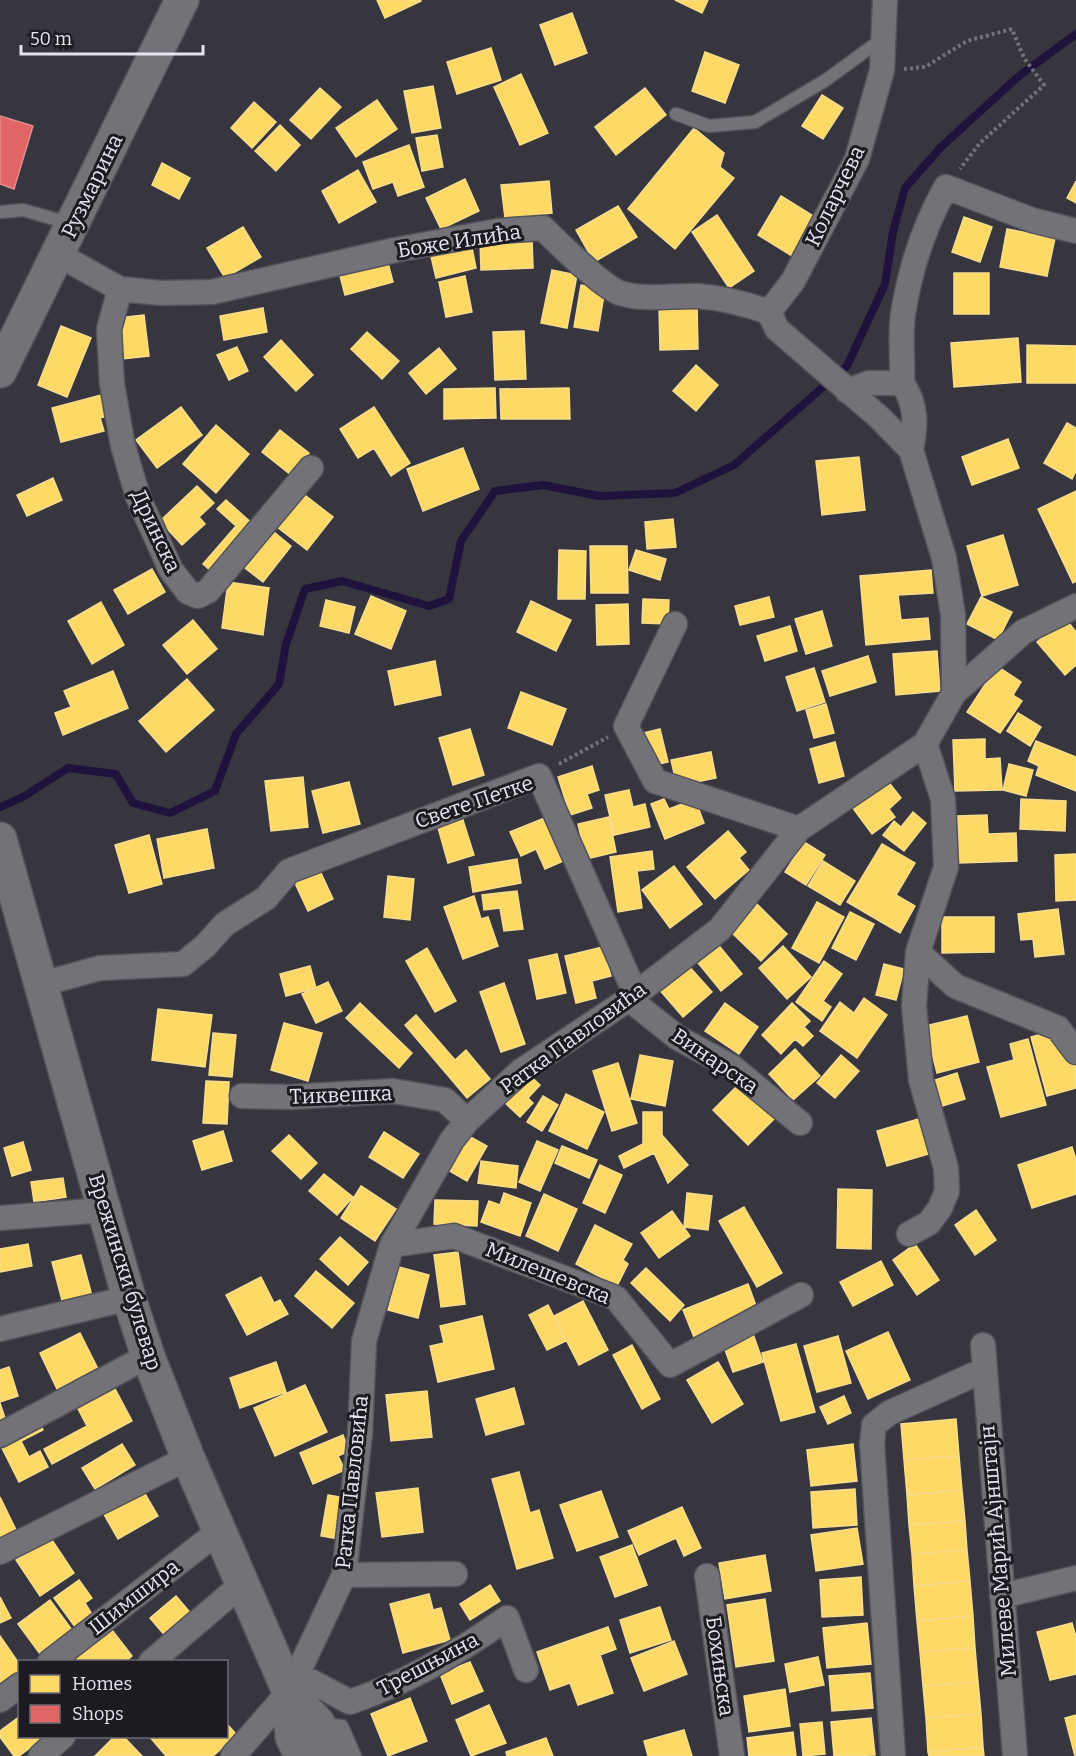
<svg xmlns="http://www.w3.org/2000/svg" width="1076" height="1756" font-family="Bitter,serif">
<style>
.homes{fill:#ffd966;stroke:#f7dc8e;stroke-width:1.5}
.shops{fill:#e06666;stroke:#e28c8e;stroke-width:1.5}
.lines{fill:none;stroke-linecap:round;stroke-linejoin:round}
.stream{stroke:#1f133e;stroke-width:8}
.lane-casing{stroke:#535259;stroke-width:15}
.street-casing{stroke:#535259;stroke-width:27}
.secondary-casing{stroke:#535259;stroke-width:36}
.path{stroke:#737279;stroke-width:4;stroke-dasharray:3 3;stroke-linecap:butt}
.lane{stroke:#727278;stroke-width:12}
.street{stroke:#727278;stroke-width:24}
.secondary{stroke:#727278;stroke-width:33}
.labels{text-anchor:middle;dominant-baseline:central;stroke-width:6;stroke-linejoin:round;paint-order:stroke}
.street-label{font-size:21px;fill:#e5e4ed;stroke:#1c1b22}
</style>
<rect width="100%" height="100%" fill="#37363e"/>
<path class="homes" d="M377,0H420L421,1L385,18Z
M675,0H708L702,13Z
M572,13L587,53L555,65L540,25Z
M491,48L501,80L457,94L447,62Z
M705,52L739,65L725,103L692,91Z
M521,74L548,133L520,145L494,87Z
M433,86L441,128L412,133L404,91Z
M320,88L341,107L311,139L290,120Z
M645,88L666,115L616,155L595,127Z
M822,95L843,108L823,139L802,126Z
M377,100L397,129L356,157L336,128Z
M254,102L276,122L252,148L231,128Z
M280,125L300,145L276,171L255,151Z
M694,128L724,153L720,167L734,178L675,249L628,209Z
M437,135L443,167L422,171L416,138Z
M409,145L424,187L398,196L393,182L373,189L363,162Z
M162,163L190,178L179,199L152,185Z
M358,170L376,202L339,223L322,191Z
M465,179L479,211L441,229L426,198Z
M549,181L552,213L505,218L501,185Z
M1076,181V203L1067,198Z
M781,196L815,217L792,256L758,235Z
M618,206L637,237L594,262L576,230Z
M717,215L754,271L729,288L692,232Z
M964,217L992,227L980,262L952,252Z
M243,227L261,257L225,278L207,248Z
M1007,229L1055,238L1047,276L1000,267Z
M532,239L533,268L481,270L480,241Z
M471,243L476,268L436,278L430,252Z
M387,259L393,282L345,295L339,272Z
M552,270L577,275L567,328L541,323Z
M954,273H989V314H954Z
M465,276L472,312L446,317L439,282Z
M581,285L605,289L598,331L574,327Z
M697,305L698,349L660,350L659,306Z
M263,308L267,332L224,340L220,316Z
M144,315L149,356L122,359L117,318Z
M61,326L91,338L67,397L38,385Z
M524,331L526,379L495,380L493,332Z
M367,332L399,361L382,379L351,349Z
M1018,338L1021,382L954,387L951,343Z
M281,340L313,375L296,391L264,357Z
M1027,345L1076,346V383H1027Z
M237,347L248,371L229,380L217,355Z
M439,348L456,369L426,394L409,373Z
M696,365L718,385L696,411L673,391Z
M495,388L496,418L444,419V389Z
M569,388L570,419H501L500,389Z
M109,393L114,414L100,418L104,431L61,442L52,408Z
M181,407L202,435L157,468L136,440Z
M374,407L410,463L391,476L374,448L358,458L340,429Z
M1067,423L1076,428V471L1072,479L1044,463Z
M216,425L249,454L216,493L183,464Z
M280,430L309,453L291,475L262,452Z
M1008,439L1019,468L972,485L962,457Z
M463,448L479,489L423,511L407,469Z
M859,457L865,510L822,515L816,461Z
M53,478L62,500L27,516L17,495Z
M197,486L214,503L199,517L205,524L182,545L160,521Z
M297,489L333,517L307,550L272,523Z
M1076,491V581L1073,583L1038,509Z
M226,500L255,526L213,573L203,564L236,526L217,509Z
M673,519L676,547L647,549L645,522Z
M268,527L291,546L263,582L240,564Z
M1003,535L1018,585L982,596L967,546Z
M590,546H627L628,593H591Z
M559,550L586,551L585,599H558Z
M636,550L666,559L660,580L629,570Z
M152,569L165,592L128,614L114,590Z
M931,570L933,593L898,595L901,620L928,618L930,639L866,645L860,576Z
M228,582L269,588L263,635L222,628Z
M371,596L406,611L391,649L355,634Z
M769,597L774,617L740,625L735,606Z
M981,597L1012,612L998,640L967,624Z
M643,599L669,600L668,624L642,623Z
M326,600L355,607L349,633L320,626Z
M531,601L571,620L556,651L517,632Z
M101,602L124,645L92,664L68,621Z
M628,604L629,644L597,645L596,605Z
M822,611L832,646L806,654L795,619Z
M1065,618L1076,632V665L1065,675L1037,642Z
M193,620L217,649L187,674L163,645Z
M790,626L797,651L765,661L757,636Z
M937,651L940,691L896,695L893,654Z
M868,656L876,682L830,696L822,671Z
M435,661L441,695L395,705L388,671Z
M997,666L1021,682L1013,695L1022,701L1000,733L967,712Z
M814,668L825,702L797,711L786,677Z
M113,671L128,708L63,735L55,713L71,707L64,691Z
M187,679L214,710L166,752L139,721Z
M521,692L566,709L552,745L508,728Z
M826,704L834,733L814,738L806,710Z
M1018,713L1041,727L1030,746L1007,731Z
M470,729L484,775L453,785L439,738Z
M660,729L668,762L650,766L643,733Z
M985,739V759L1000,758L1002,790L955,791L953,740Z
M1036,741L1076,757V791L1036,775L1039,766L1028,761Z
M835,742L844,776L819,783L810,749Z
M711,752L716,778L677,786L671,760Z
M1009,764L1033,770L1026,796L1003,790Z
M592,766L599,790L587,794L592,808L570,815L558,777Z
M303,777L308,827L271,831L265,781Z
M887,780L901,798L889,809L895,817L872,834L852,807Z
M349,782L360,824L323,833L312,791Z
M629,790L633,807L645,804L650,827L614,835L605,795Z
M664,799L669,809L695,799L704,823L665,839L651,804Z
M1021,799L1066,801L1065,831L1020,829Z
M913,812L926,823L904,851L883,835L894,821L901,827Z
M552,815L570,858L545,869L536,849L521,856L510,832Z
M987,815L988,834L1016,833L1017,861L959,863L957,816Z
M462,817L474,855L448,863L437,824Z
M609,817L616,852L586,859L578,824Z
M207,829L214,868L164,878L157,839Z
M728,831L746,852L739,858L749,870L715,899L687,867Z
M149,835L162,884L129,893L115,845Z
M804,842L825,855L806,885L785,872Z
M882,844L915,863L896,895L915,906L900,933L847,902Z
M652,851L654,869L637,871L642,908L618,912L610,857Z
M1076,854V900L1056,901L1055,855Z
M517,859L521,883L473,892L469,867Z
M823,861L855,881L840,905L808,886Z
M674,866L702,904L670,928L642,890Z
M320,871L333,899L308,911L295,883Z
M388,876L414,879L410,920L384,917Z
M517,891L523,929L504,931L500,908L484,910L482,895Z
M474,896L481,919L488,917L498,946L463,959L444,907Z
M817,902L844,917L819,963L792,948Z
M757,904L787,934L761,961L730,931Z
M1058,909L1064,954L1035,957L1033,939L1021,940L1018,914Z
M850,912L874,924L856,960L832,948Z
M942,917H994V952L942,953Z
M716,942L742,974L721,991L695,959Z
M783,946L811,977L787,999L759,968Z
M603,947L611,976L592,981L596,998L576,1003L565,956Z
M427,948L456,1001L435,1012L406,961Z
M557,954L566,993L537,999L529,960Z
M824,961L842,974L823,1001L831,1007L822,1021L796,1002Z
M686,963L712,992L683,1017L658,988Z
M884,964L904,969L896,1000L876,995Z
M310,966L316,988L286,996L280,974Z
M328,982L342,1011L316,1023L302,994Z
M504,983L525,1044L501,1052L480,992Z
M864,998L887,1015L857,1058L820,1031L840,1002L854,1013Z
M360,1003L412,1053L399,1068L346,1018Z
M725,1003L758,1027L739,1054L705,1031Z
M792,1003L810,1021L804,1027L813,1036L803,1046L795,1039L781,1054L762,1035Z
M158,1009L212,1015L205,1067L152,1060Z
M416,1015L455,1060L466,1050L490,1079L467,1098L405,1025Z
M967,1016L979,1062L937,1073L925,1026Z
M284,1023L322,1033L308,1081L271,1070Z
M1056,1030L1066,1062L1075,1059L1076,1088L1047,1096L1031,1037Z
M213,1033L236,1035L232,1077L209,1075Z
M1028,1039L1046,1105L1001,1117L987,1067L1014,1060L1010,1044Z
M795,1049L820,1076L793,1100L769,1074Z
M640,1055L673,1061L665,1106L631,1099Z
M841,1055L859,1071L835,1098L817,1083Z
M618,1063L637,1123L612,1131L593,1071Z
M526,1072L540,1085L528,1098L533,1103L520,1117L501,1099Z
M957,1073L965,1099L939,1107L932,1081Z
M206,1081L229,1082L227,1124L203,1123Z
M740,1083L775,1118L748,1145L713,1110Z
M566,1094L604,1112L587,1149L549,1131Z
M543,1096L558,1105L542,1131L527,1122Z
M643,1112H662V1135L688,1165L668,1183L654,1153L624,1168L619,1156L643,1144Z
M922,1118L932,1153L887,1166L877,1131Z
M223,1131L232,1161L202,1170L193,1141Z
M384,1132L419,1154L403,1178L369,1157Z
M465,1134L487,1146L467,1181L446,1169Z
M289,1135L317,1163L301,1179L272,1151Z
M537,1141L558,1150L540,1191L519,1182Z
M23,1142L31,1170L12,1176L4,1148Z
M562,1146L597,1160L589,1178L555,1163Z
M1072,1147L1076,1159V1194L1032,1208L1018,1165Z
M481,1161L518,1166L516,1188L478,1183Z
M600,1165L622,1175L605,1213L583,1203Z
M324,1174L353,1197L337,1215L309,1191Z
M63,1178L66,1197L34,1202L31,1182Z
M361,1186L396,1209L375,1241L341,1218Z
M838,1189L872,1190L871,1249L837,1248Z
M504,1193L531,1203L520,1236L481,1222L489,1201L500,1205Z
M687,1193L712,1196L708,1230L684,1227Z
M544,1194L577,1209L558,1251L526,1236Z
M435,1200L478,1201L477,1226L434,1224Z
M744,1207L782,1273L757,1287L719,1221Z
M976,1210L996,1240L975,1255L955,1225Z
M672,1211L690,1236L659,1258L641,1233Z
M595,1225L632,1244L623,1260L628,1264L617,1286L576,1264Z
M340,1237L368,1262L348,1285L320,1259Z
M28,1244L32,1266L0,1272V1249Z
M915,1244L939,1280L917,1295L893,1260Z
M458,1252L465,1304L441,1307L434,1255Z
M81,1255L92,1296L63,1304L52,1262Z
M881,1261L893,1285L853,1306L840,1282Z
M399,1267L429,1275L418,1318L388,1310Z
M646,1268L684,1305L670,1321L631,1283Z
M316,1271L354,1303L332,1328L295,1296Z
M261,1277L274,1303L280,1300L288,1314L247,1335L226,1295Z
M748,1284L758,1311L694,1337L683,1310Z
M583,1301L608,1350L579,1365L554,1316Z
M548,1305L566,1341L547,1350L529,1315Z
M482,1316L494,1369L438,1382L430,1346L444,1343L440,1326Z
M888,1332L910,1380L868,1399L846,1351Z
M80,1333L98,1369L57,1389L40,1353Z
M753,1334L763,1362L733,1372L723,1344Z
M838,1336L851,1383L817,1392L804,1346Z
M796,1344L815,1412L781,1421L762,1353Z
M632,1345L660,1399L642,1409L613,1355Z
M276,1362L286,1392L240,1408L230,1378Z
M718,1362L743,1404L712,1423L687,1380Z
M9,1367L18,1396L0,1402V1370Z
M112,1383L132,1421L52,1464L44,1449L87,1426L75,1403Z
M305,1385L327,1432L275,1456L254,1408Z
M514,1388L524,1424L486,1435L476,1399Z
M427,1391L432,1437L391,1441L386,1395Z
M844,1396L851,1413L828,1424L820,1407Z
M0,1403L5,1418L0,1420Z
M956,1419L959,1456L904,1460L901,1424Z
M39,1421L43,1430L21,1441L29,1457L40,1451L48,1467L19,1482L0,1444Z
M343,1435L349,1451L338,1456L345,1470L313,1484L300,1453Z
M122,1444L135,1465L95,1489L82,1468Z
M853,1444L857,1481L811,1486L807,1450Z
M959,1456L962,1490L907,1495L904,1460Z
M519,1472L530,1513L539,1510L553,1558L517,1569L492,1479Z
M141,1487L158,1516L118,1539L101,1509Z
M418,1488L423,1532L382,1537L376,1493Z
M855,1489L857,1525L813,1528L811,1492Z
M962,1490L965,1521L909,1525L907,1495Z
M601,1491L618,1537L577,1551L560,1505Z
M328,1495L346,1498L338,1539L321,1536Z
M0,1497L17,1532L0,1540Z
M682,1507L701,1548L684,1556L676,1538L639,1555L628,1531Z
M965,1521L967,1550L912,1554L909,1525Z
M857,1528L863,1564L816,1571L811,1535Z
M50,1537L74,1573L40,1596L16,1560Z
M632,1545L647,1585L615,1597L600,1557Z
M967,1550L970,1581L914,1586L912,1554Z
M765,1555L771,1591L725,1599L719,1563Z
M861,1577L863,1615L822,1617L820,1580Z
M79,1580L92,1598L85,1603L95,1619L78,1631L54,1598Z
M970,1581L973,1616L917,1621L914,1586Z
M490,1585L500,1601L470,1620L460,1604Z
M429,1594L433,1610L441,1608L450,1640L403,1653L390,1604Z
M176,1596L193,1616L167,1638L150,1618Z
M0,1597L11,1618L0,1623Z
M765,1599L774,1661L736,1667L727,1605Z
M50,1600L75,1634L43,1658L18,1624Z
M660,1607L671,1640L630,1653L620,1620Z
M973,1616L975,1648L920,1652L917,1621Z
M867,1623L871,1664L827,1668L823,1628Z
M1072,1623L1076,1637V1674L1050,1680L1037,1632Z
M608,1627L616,1649L600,1655L613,1693L578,1705L570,1683L550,1690L537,1652Z
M112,1630L132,1656L125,1662H79L76,1658Z
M0,1636L20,1665V1671L0,1684Z
M674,1641L687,1674L644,1691L631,1658Z
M975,1648L978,1682L923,1686L920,1652Z
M818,1657L824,1685L790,1692L785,1664Z
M470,1662L483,1691L452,1704L440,1674Z
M870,1673L873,1708L832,1711L829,1676Z
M978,1682L981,1714L926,1718L923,1686Z
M785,1689L790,1726L749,1732L744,1696Z
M410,1698L427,1741L388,1756L371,1714Z
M489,1705L506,1743L471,1756L456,1720Z
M981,1714L983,1747L928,1752L926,1718Z
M1076,1715V1756H1075L1065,1718Z
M19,1717L20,1736H46L19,1756H14L0,1737V1731Z
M871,1718L875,1755L834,1756L831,1722Z
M822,1722L825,1754L803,1756L800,1724Z
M226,1723L237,1735L213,1756H166L149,1736H226Z
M684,1730L692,1756H648L644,1741Z
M793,1732L796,1756H749L747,1738Z
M115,1736H123L142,1756H95Z
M546,1738L553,1756H507L506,1752Z
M983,1747L984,1756H929L928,1752Z"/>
<path class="shops" d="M0,116L33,126L14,189L0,184Z"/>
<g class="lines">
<path class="stream" d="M0,807L23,797L68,768L116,774L133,803L170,813L215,791L236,734L279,684L286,644L305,589L342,581L429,606L449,599L461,541L495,491L543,485L599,496L675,493L734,465L847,366L885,284L893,232L905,188L941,147L1019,76L1076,34"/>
<g class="lane-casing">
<path id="lane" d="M676,114L709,126L755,122L826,80L882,39
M0,212L23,210L72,224
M321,1724L342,1726L355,1756"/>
</g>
<g class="street-casing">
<path id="street" d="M59,255L120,289L161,293L212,292L395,250L498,231L543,228C558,243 603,287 620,293C645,301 673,295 698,296C723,298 746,304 769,312L777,329L880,418L911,450L944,558L953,615L954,693
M120,289L109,329L112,384L123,446L138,497L171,570L188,592L198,596L208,591L311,468
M769,312L793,281L857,159L882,70L885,0
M902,383C903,361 900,336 903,314C910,270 924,226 946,187L1032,220L1076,231
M847,391L869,383H902C917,405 916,424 911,450
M675,624L626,726L655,781L799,829
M918,952L955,986L1058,1028L1076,1052
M42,984L100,968L183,964L205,946L225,924L266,898L289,871L539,776L635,993
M629,999L678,1038L732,1067L800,1123
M242,1096L291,1097L393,1091L445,1100L467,1121
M0,1218L104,1210
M909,1234L929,1223L940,1208L947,1191L946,1168L921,1080L914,1006L918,952L946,867L943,799L925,744
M392,1245L454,1236L616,1298L670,1365L801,1295
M0,1329L129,1298
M983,1345L1015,1756
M0,1435L148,1356
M0,1552L188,1458
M344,1575L455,1574
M707,1576L732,1756
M1002,1596L1076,1578
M50,1662L218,1532
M151,1662L242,1584
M297,1674L350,1702C407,1683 458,1653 507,1618L526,1670
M0,1700L20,1685
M41,1756L63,1736
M233,1756L289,1692L344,1575L360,1434L364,1341L392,1245L452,1140L467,1121L521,1071L629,999L720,929L799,829L925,744L954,693L1023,632L1076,606
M893,1756L872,1444L874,1425L889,1413L984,1370"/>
</g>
<g class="secondary-casing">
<path id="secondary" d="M0,371L182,0
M0,839L129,1298L148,1356L188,1458L289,1692L318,1723L332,1756
M289,1692L292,1737L301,1756"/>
</g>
<path class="path" d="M904,69L925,67L967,41L1012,29L1024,58L1044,85L980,143L960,169
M559,764L608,737"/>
<use href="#lane" class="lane"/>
<use href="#street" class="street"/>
<use href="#secondary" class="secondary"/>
</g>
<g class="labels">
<g class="street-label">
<text transform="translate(92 186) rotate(-64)">Рузмарина</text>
<text transform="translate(835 196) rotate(-64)">Коларчева</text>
<text transform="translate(459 241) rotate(-9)">Боже Илића</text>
<text transform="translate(156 531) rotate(65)">Дринска</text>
<text transform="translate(474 802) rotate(-19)">Свете Петке</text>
<text transform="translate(573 1038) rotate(-36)">Ратка Павловића</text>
<text transform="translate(715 1061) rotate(34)">Винарска</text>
<text transform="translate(341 1095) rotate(-2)">Тиквешка</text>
<text transform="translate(125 1272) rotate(73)">Врежински булевар</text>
<text transform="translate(548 1273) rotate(22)">Милешевска</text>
<text transform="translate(352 1482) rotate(-84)">Ратка Павловића</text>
<text transform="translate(998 1551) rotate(-95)">Милеве Марић Ајнштајн</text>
<text transform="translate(134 1597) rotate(-38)">Шимшира</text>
<text transform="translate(428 1664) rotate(-28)">Трешњина</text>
<text transform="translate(720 1666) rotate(82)">Бохињска</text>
</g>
</g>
<rect x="18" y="1660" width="210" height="78" fill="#1c1b22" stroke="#6c6b73" stroke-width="1.5"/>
<rect x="30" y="1675" width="30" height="18" fill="#ffd966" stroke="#6c6b73" stroke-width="1.5"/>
<text x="72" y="1690" font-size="18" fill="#e5e4ed">Homes</text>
<rect x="30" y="1705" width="30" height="18" fill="#e06666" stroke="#6c6b73" stroke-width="1.5"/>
<text x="72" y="1720" font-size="18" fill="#e5e4ed">Shops</text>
<path d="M21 45v9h182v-9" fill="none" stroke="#e5e4ed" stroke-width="3"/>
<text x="30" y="45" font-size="18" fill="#e5e4ed" stroke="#1c1b22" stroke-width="4.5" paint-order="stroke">50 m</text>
</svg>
